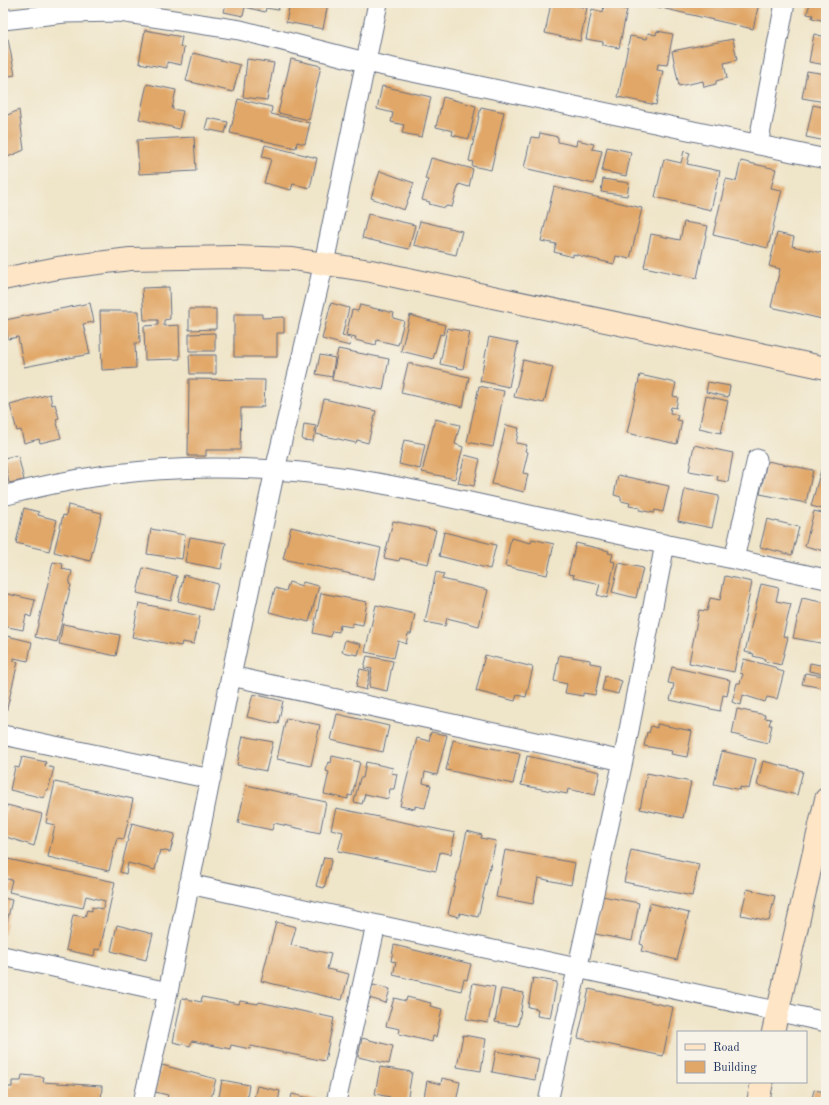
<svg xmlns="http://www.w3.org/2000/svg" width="829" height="1105" font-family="'Old Standard TT',serif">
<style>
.building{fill:#e1a768}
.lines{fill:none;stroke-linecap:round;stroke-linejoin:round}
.street-casing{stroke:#656f83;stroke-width:21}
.secondary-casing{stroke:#656f83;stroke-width:24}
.street{stroke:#fff;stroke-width:19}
.secondary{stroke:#fde5c5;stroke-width:22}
</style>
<rect width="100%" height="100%" fill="#f7f3e8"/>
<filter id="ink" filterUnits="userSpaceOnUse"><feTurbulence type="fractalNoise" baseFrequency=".025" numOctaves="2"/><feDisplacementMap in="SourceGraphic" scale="8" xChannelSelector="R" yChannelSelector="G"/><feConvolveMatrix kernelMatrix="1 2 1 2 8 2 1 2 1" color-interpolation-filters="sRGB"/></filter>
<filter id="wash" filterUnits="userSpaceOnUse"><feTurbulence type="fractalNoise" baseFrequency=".012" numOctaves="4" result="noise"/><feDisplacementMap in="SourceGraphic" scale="16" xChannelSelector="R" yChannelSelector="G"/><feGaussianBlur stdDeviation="0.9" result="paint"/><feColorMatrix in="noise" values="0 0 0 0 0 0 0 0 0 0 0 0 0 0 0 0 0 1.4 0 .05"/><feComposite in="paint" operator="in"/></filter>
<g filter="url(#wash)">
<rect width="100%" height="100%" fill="#efe5c9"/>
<g id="blocks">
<path class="building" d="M226,3H280L278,10L266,8L265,12L245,7L243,16L224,12Z
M290,3H328L323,29L286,22Z
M551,3H564L587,8L580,41L545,33Z
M658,3H759L753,29L657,7Z
M810,3H826V21L812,18L813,15L807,14Z
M604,5L627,10L619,48L603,45V42L586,39L592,9L603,12Z
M145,30L182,37L180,47L184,48L181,65L167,62V68L139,63Z
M657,31L673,34L667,65L658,64L657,70L663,71L656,105L618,97L630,36L647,39L648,33L656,35Z
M814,34L826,37V65L809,62Z
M8,39L15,75L3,77V40Z
M733,39L737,60L724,63L727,78L716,81V84L704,87L703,81L679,86L672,51Z
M193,53L240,65L233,92L186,81Z
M247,59L274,63L267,100L243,97Z
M291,59L321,66L309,120L278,113Z
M807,71L826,74L825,102L802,98Z
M147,84L176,90L172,109L183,111L179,129L139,119Z
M382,86L431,97L422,137L402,133L404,125L391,122L393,113L377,109Z
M443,97L476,106L469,139L452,135L453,131L436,127Z
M238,99L272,107L271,114L310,123L305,144L297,142L296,148L230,133Z
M813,105L826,108V141L806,137Z
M481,107L504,112L491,170L472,166L473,162L469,161Z
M19,110L24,150L3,159V117Z
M208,118L228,122L225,133L205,129Z
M540,133L558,137V142L576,146L577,140L594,144L592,149L602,151L594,184L524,168L531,137L539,138Z
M194,137L196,171L139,174L137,140Z
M265,145L317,158L310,188L293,184L291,190L264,183L271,159L262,157Z
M607,147L631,152L626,176L602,171Z
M684,151L690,153L687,164L720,171L711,210L655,197L664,159L681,163Z
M431,158L473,169L469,187L459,184L452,207L446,206L445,208L429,204L430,202L422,200L428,180L425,179Z
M741,161L776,169L771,188L782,190L768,248L713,235L726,179L736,181Z
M380,171L414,183L404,210L371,198Z
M603,179L629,183L627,196L601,192Z
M554,187L642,208L630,259L616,256L614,264L573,254V257L554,252L556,244L541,241Z
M368,214L415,225L409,249L362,238Z
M420,221L462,231L456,255L414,245Z
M684,222L708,226L697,278L644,267L651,234L680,240Z
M777,233L794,237L792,246L826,254V320L771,307L780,269L769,266Z
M169,287L170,319L164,320V326L179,325L180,359L145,360L144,326L158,325V320H144L142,288Z
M90,303L94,322L83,324L90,354L24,367L18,337L8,339L5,320Z
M331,303L349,308L342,336L351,338L350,346L322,339Z
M360,305L394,313L393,318L404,321L398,345L377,340L376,345L355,340L356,337L346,335L352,310L358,311Z
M189,309H216V329L189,330Z
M100,311H139L140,343H135L136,368L102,370Z
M234,314H262V318L284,317V333H277V357H234Z
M410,315L445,325L443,335L440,334L433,359L401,351Z
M447,328L470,332L463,369L440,364Z
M215,333V351H189V334Z
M489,337L518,343L509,387L480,381Z
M338,349L389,359L383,390L332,380Z
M189,355H216V374H190Z
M320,355L335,358L332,377L316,374Z
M523,360L553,367L544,403L514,397Z
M408,363L469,377L463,407L401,393Z
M640,375L676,383L673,396L678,397L676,408L671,407L670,413L678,415L677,420L682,421L677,444L627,433Z
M189,379L265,380L264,406H261V408H241L240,450H206V456H188Z
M708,382L730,386L728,397L706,392Z
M479,386L504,391L493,447L467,442Z
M50,394L52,405L55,404L59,418L56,419L61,438L40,443L39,439L24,443L21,430L17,431L10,405Z
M706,396L728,401L721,433L699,428Z
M324,399L376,411L368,443L357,440L356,443L316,434Z
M435,419L460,425L455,444L463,447L455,479L422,472Z
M304,424L316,426L313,441L302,440Z
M506,425L519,428L516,443L527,445L525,451L528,452L523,473L528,474L524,492L492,484Z
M404,440L425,444L420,469L399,464Z
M694,445L733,453L728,482L717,480L718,476L689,471Z
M18,455L24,480L9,483L4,458Z
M465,455L480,459L474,486L458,483Z
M767,461L813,470L806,503L760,494Z
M823,463L826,464V510L811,506Z
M618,475L669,486L663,512L655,510L654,513L639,510L640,508L629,506L630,503L621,501V497L614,495Z
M685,489L719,496L712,528L678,521Z
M68,505L102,513L90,561L54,552L63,515L66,516Z
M24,508L39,512L38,515L57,520L49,551L16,543Z
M814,511L826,514V546L824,551L805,546Z
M767,519L799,527L792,555L760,547Z
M393,521L436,530L428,564L400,558L399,561L384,558Z
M291,527L381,548L374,579L283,559Z
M151,529L185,535L182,559L147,554Z
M444,532L496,545L490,569L439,556Z
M190,537L226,543L221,569L185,562Z
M511,538L531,543L532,539L554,544L547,575L505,566Z
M576,543L609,551L608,553L613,554L611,561L615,562L607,598L597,595L600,584L573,578L574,575L568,574Z
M53,562L63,564L62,569L72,571L69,584L71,585L57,642L35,637Z
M619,563L643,568L636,598L612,592Z
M143,568L177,576L171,601L137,593Z
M436,572L444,574L442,579L488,590L479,626L447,618L445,626L425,622Z
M184,575L218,584L212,610L178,601Z
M725,576L752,582L734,672L689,663L699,610L707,611L710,598L720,600Z
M289,582L302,586L303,582L319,586L309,622L269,612L275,588L286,591Z
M761,584L779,588L776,601L791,604L783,636L788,637L781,665L764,661L765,659L753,656L754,654L745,652Z
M3,593L35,600L31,617L26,615L23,630L3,626Z
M321,593L367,602L363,625L352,623V627L340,625L339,632L332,631L331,637L313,633Z
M802,598L826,603V644L793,638Z
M139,603L200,616L194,644L182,642L181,646L132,637Z
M376,605L415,614L411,634H408L406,644L398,641L394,658L365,652Z
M63,624L120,635L116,656L59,644Z
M3,635L32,642L28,661L14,658V661L18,662L4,721Z
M345,640L361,644L358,655L342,652Z
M485,655L533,667L526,697L517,695L515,701L476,691Z
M559,655L590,660V663L601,665L595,695L583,693V696L565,693L567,684L554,681Z
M367,656L393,661L387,691L369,687L372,669L364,668Z
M744,659L778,668L777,670L784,672L777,699L767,697L765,702L743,695L741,705L732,702L737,683H740L743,674L740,673Z
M810,663L825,666L824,674L809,671Z
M672,667L730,680L727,696L723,695L720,711L670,700L674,684L668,683Z
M360,669L370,671L366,690L356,687Z
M805,673L824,676L822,688L802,684Z
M605,676L622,681L618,694L602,690Z
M253,694L283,701L278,724L247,717Z
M737,709L765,715L764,718L771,719L769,725H772L768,743L732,734Z
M337,714L389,726L383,752L331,740Z
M286,718L320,725L311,766L277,759Z
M657,724L692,731L687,757L671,754L672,751L644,746L647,732L649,733L651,726L657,728Z
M431,732L447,735L437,775L425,772L423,783L431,785L425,808L415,806V809L400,806L417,738L429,741Z
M243,736L273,742L266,771L237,765Z
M453,740L520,754L513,784L446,770Z
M722,751L756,759L749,789L740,787V790L714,784Z
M332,756L360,762L352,796L348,795V799L324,794L329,772L326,771L328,762L331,763Z
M527,756L600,772L595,795L568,789L567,794L521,785Z
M22,757L46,762L45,766L54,768L48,790H46L44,798L10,790L15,767L19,768Z
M763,761L803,771L797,795L757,785Z
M366,762L393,768L391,773L397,774L394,789H390L388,799L365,794L362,804L354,802L360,778H363Z
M647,773L691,782L683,818L640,809Z
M55,782L133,799L124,839L117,838L109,871L48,857L55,825L46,823Z
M246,785L326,802L320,833L274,823L272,830L238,823Z
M7,805L42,814L34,846L3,836V813H5Z
M336,808L455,833L451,854L440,852L436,871L338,851L343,832L331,829Z
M132,823L175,834L170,852L160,850L155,870L128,863L126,874L120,872Z
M467,831L482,835L481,838L496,841L478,917L460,913L459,917L448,914Z
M505,850L575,863L571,885L538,878L533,904L496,897Z
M631,850L699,864L692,896L624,882Z
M324,857L332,858L324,888L316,886Z
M3,858L115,882L100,950L95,949L94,956L66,950L73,915L85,917L87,910L92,911V907L103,909L105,901L86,896L83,908L9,892L12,880L3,878Z
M747,889L775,896L769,921L741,915Z
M602,896L639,903L632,941L595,934Z
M3,898L12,900L4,935H3Z
M650,903L689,913L677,960L641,951L643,945L640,944Z
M276,922L296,927L291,945L331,954L327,969L349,974L342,1000L261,981Z
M117,925L153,934L146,960L111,951Z
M394,945L471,964L467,980L464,979L461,991L393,975L396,962L391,961Z
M533,978L557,982L550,1018L537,1016L538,1009L528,1007Z
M473,983L495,987L488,1023L466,1019Z
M373,985L390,989L386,1003L369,998Z
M501,989L524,993L518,1026L495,1022Z
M589,989L673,1007L663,1056L578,1038Z
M202,997L239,1004L240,1001L258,1004L259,1002L334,1018L325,1061L251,1046L250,1049L231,1045L230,1049L192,1041L190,1046L173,1042L182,998L201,1002Z
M407,997L431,1003L430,1006L442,1009L436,1037L433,1036L432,1042L399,1034L400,1029L386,1026L394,998L406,1001Z
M463,1035L486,1039L481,1071L457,1067Z
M362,1038L393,1046L389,1064L358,1057Z
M496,1051L539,1059L535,1080L492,1072Z
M162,1065L216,1079L210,1102L166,1101L168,1095L155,1092Z
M380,1067L412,1072L407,1102H389L390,1097L375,1094Z
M22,1075L44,1077L43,1082L102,1086L101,1102H5L6,1087H12V1081H21Z
M442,1078L460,1082L456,1102H423L427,1081L441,1084Z
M222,1080L249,1085L246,1102H218Z
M257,1086L280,1091L278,1102H253Z
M814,1090L826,1092V1102H811Z
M292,1094L318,1100V1102H290Z"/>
</g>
</g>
<g filter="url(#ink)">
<use href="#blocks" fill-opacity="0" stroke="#656f83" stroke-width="1"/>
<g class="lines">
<g class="street-casing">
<path id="street" d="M3,20L65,13L120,12L240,30L365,62L826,159
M758,145L785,3
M3,496C90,472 184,464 274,470C362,475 448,498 534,516C632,537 729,558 826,579
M734,559L757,459
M231,676L623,761
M3,735L211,779
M189,884L826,1022
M3,956L168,992
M143,1102L168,992L231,676L275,470L324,263L378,3
M336,1102L376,925
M548,1102L623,761L665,544"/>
</g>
<g class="secondary-casing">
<path id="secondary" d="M3,279L58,268L130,259L234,257L293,259L371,271L826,368
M773,1032L826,799
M758,1102L762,1082"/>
</g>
<use href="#street" class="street"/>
<use href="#secondary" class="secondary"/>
</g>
</g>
<rect width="829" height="1105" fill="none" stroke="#f7f3e8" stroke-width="16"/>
<rect x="677" y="1031" width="130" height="52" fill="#f7f3e8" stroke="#9fa5b1"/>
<rect x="685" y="1044" width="20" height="6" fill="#fde5c5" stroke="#9fa5b1"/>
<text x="713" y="1051" font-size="12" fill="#1b2f5e">Road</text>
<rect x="685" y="1061" width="20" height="12" fill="#e1a768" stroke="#9fa5b1"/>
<text x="713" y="1071" font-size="12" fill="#1b2f5e">Building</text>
</svg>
